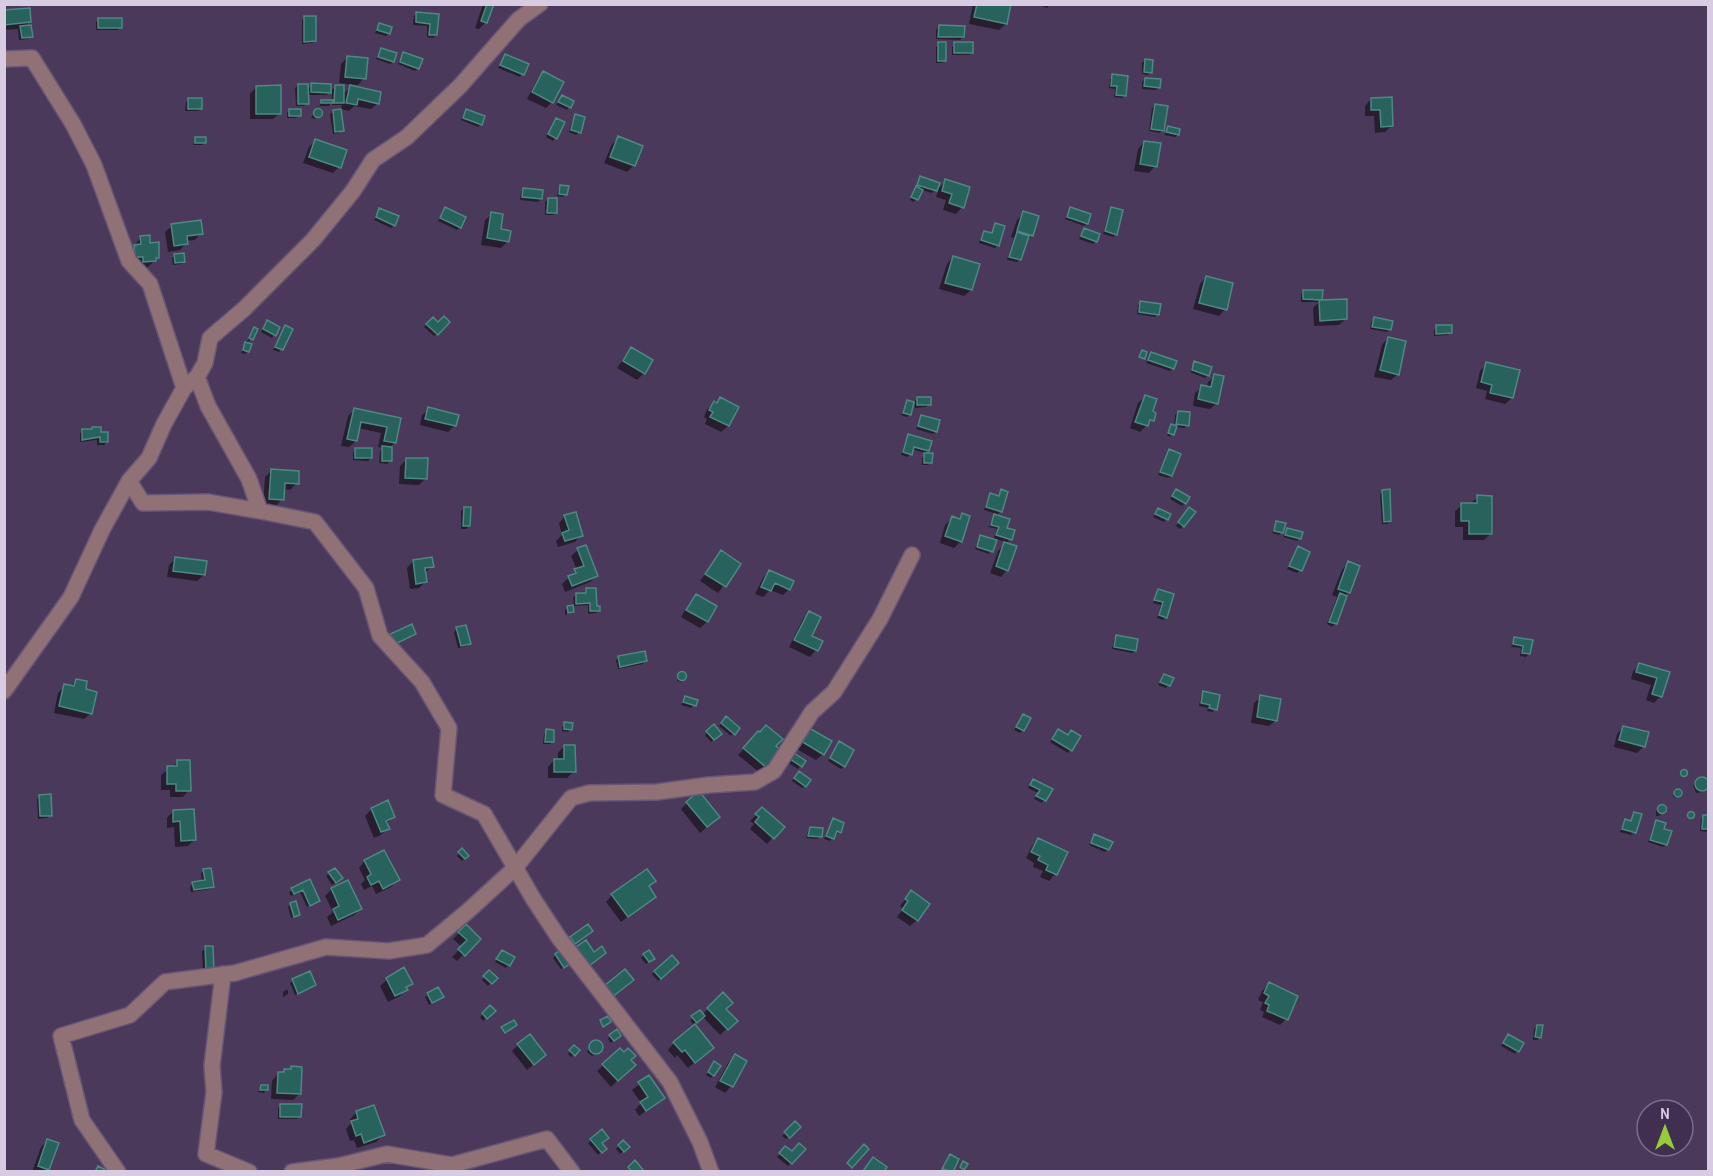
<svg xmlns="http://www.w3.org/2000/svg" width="1713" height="1176" font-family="'Archivo Narrow',sans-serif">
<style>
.shadow{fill:#0007}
.building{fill:#28625d;stroke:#4e8882;stroke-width:1.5}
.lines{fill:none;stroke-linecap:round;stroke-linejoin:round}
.minor-casing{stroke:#675676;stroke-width:18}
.minor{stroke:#907176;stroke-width:15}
</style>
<rect width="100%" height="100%" fill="#4b395b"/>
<path class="shadow" d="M483,4H492L486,22L479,29L475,28Z
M973,4H1010L1006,24L999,30L969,24Z
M1037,4H1050L1047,8Z
M4,12L30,22L24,27L31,36L28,39L19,40L18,29L4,30Z
M417,13L438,15L436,35L433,38L427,37V26L413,25L414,16Z
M305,17L315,41L312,43L302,44V20Z
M99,19L120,27L118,30H96V22Z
M379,25L389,33L386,36L375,33Z
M939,27L963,37L960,40L936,39V30Z
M939,44L945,60L942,63H936V47Z
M955,44L972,52L969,55H952V47Z
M381,49L393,62L390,64L376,59Z
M404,53L418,68L415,71L398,64Z
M505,56L527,65L520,77L498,68Z
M347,58L364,78L358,85L339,83L341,64Z
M1145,60L1151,72L1148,75L1142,74V63Z
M543,73L552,102L546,108L527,99L537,80Z
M1113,76L1125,95L1122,98L1114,97L1115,89L1109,88L1110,79Z
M1145,79L1159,87L1156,90L1142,89V82Z
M298,85L307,90L312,85L329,92L327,95H307V103L304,106H296L295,88Z
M256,87L280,113L273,119H250V94Z
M335,87L342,95L351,87L378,103L371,109L354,106L349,111L341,109L342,105H332V102L329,106H319L322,101H332V90Z
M562,97L569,107L567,110L556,105Z
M1371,99H1391V126L1385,132L1375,133L1374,116H1365V106Z
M188,100L201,109L198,111H185L186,102Z
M1155,106L1162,130L1160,133L1149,131L1152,108Z
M289,110L299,115L296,118H287V113Z
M316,110L321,112L315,119L311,118Z
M466,110L481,124L478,127L461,120Z
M333,111L342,130L339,133L333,134L330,114Z
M576,116L579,132L576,135L569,132L573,119Z
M556,119L555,138L553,141L546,137Z
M1168,128L1178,135L1175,137L1164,135Z
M619,138L634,165L627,172L604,163L612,144Z
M196,139L205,142L202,145H193Z
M316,140L339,167L333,173L303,163L309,147Z
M1144,142L1155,166L1149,173L1134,171L1138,149Z
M921,178L935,190L932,193L922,190L914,202L910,200Z
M946,181L962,207L956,214L943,210L946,200L936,197L939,188Z
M561,187L566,194L563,197L557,196L558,190Z
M524,189L541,199L538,202L520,200L521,192Z
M548,199L556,212L553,215H545V202Z
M1112,208L1116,234L1113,237L1103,234L1109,211Z
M445,209L460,227L457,230L438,221Z
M1070,209L1087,223L1084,226L1065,219Z
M380,210L394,225L391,228L374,220Z
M1024,213L1032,235L1025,242L1020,260L1017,262L1007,260L1014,238L1011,237L1017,220Z
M492,214L499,231L508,241L501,248L481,245L485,220Z
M995,225L998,245L995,248L979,243L982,235L985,232L991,234Z
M172,226L201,233L195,240L186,241V244L180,250L168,252L165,232Z
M1084,230L1096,241L1093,244L1079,239Z
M141,237L158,257L148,267L137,268L129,253Z
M175,255L184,261L181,264L173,265L172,258Z
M953,257L971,290L964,296L939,289L947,264Z
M1206,277L1225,309L1219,316L1193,309L1200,284Z
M1304,291L1321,299L1319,301H1345L1346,319L1339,325L1314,326L1313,308L1319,302H1301V294Z
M1141,302L1157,314L1155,317L1137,314L1138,305Z
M433,319L438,324L448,322L434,336L424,327Z
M1374,319L1390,329L1387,332L1370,329L1371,322Z
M267,322L274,335L272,338L261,332Z
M285,327L281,349L279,352L273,350Z
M1437,327L1450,332L1448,335L1434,336V330Z
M254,329L256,330L247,344L248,351L245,354L241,353Z
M1388,338L1398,374L1391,380L1374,377L1382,345Z
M631,349L644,373L637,380L617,368Z
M1152,354L1173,368L1170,371L1146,363Z
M1195,363L1208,375L1205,378L1190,372Z
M1487,364L1512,398L1505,404L1485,399L1487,391L1476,388L1480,371Z
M1215,376L1217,403L1210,409L1193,406L1195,393L1202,387L1207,388L1208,382Z
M1145,397L1152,420L1140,432L1130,428L1138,403Z
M918,398L929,404L926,407L915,408V401Z
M720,399L737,407L728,426L721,432L705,424L707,419L704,417L707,409Z
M907,402L910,414L907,417L901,415Z
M429,409L457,416L454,426L448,432L420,425L422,415Z
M354,410L399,419L394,443L391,446L390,461L387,464L379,463L380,451L382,448L378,447L381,433L358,428L356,441L349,447L341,446L348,416Z
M1178,412L1187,425L1184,428L1176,427L1170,437L1167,435L1169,429L1171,426L1174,427L1175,415Z
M922,416L936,431L933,434L916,429Z
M83,431L100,433L107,442L104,445H97V440L80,442V433Z
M908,436L927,450L925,453L912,449L908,457L901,455L906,439Z
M356,449L371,458L368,461L353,460V452Z
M1169,451L1171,476L1168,478L1158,475Z
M925,455L931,462L928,465H922V458Z
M407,459L426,478L419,485L399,484L400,466Z
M272,470L297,483L290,490L283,489L282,499L276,506L263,505L265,477Z
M1001,491V511L996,516L1005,528L1010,539L1005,544L1007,570L1001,577L990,573L998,551L1006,542L996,539L989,554L975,549L981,536L993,540L997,529L989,527L992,519L997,514L984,510L988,498L991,495L997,497Z
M1176,491L1185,503L1182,506L1170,499Z
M1383,491L1390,521L1387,524H1382L1380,494Z
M1478,497L1490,534L1484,540H1463V527H1455V511L1462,505L1471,503Z
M464,508L469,526L466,529H461V511Z
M1158,510L1169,514L1164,522L1153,517Z
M1187,512L1183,526L1180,529L1176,526Z
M962,515L961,541L954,548L940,543L945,525L952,518L957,520Z
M565,516L581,535L575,542L558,547L556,541L562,535L559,523Z
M1277,523L1282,532L1279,535L1272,533Z
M1287,529L1299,538L1297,541L1283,537Z
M1298,548L1300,570L1297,573L1287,569Z
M578,550L596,576L590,582L565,592L562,584L577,570L571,556Z
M721,552L739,564L718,593L700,581Z
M176,558L204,575L197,581L167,577L169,565Z
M413,561L432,567L424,573L426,581L419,588L410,589L407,568Z
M1348,563L1349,592L1344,596L1335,624L1332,627L1327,624L1337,597L1332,595L1342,570Z
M769,571L789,589L783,595L770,590L763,597L755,594L763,578Z
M586,589L595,608L599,610L596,613L588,614V605L574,606L573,598L576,595H584Z
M1158,591L1172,595L1166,617L1163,620L1157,618L1161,605L1153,603Z
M696,596L715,607L707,622L700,628L681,617L690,602Z
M568,607L572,612L565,615V610Z
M809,613L810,637L821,641L816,650L810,657L789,647L803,619Z
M457,629L469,643L467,646L458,648L454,632Z
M1116,637L1135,650L1132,653L1112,649L1114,640Z
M1515,638L1531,641L1529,654L1526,657L1520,656L1521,648L1511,647Z
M619,658L645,661L643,664L618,669L616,660Z
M1640,665L1668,673L1661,696L1654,703L1646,700L1651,685L1631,679L1633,671Z
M680,674H684V679L681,682L677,681Z
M1164,675L1172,679L1166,688L1158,685Z
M77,680L84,690L91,713L84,719L54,713L58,693L65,686L70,687Z
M1204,693L1215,709L1212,712L1207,711L1208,708L1199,706L1201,696Z
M686,697L694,705L691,708L681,705Z
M1261,697L1276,720L1269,726L1251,723L1254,703Z
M1023,715V730L1020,733L1014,730Z
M727,718L738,728L731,736L719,726Z
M565,724L571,729L568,732L562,731V727Z
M714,726L720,734L711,742L705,735Z
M1623,728L1644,746L1637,753L1614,747L1617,734Z
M547,731L552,741L550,744H543L544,734Z
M1055,734L1067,737L1079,736L1068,753L1050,742Z
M802,736L823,754L816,760L795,748Z
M752,740L774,747L766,767L760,773L738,755Z
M839,743L844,766L841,769L828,761Z
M564,746L574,771L567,778H548V767L554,760H558V753Z
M792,758L804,761L798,769L788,763Z
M178,762L189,790L183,797H170V790H161V775Z
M796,776L805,786L802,788L792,781Z
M1705,778L1708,786L1703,792L1696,793L1693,785L1699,779Z
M1033,780L1051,789L1042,803L1034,799L1038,793L1028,788Z
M1679,791L1680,794L1674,798L1673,795Z
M40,796L50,815L47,818L38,819L37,799Z
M687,803L712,823L700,833L681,809Z
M1663,807L1664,811L1659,816H1656V811Z
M372,809L393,817L386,824L388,828L381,835L374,838L365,816Z
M762,809L782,827L767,844L750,829L754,824L750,821Z
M173,811L194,840L188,846L175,847L174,827L167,828V818Z
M1634,814V832L1631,835L1620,832L1623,824L1625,821L1630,822Z
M1704,816L1708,817V832L1700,831L1701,819Z
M833,820L839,832L836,835L834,834L830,841L824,839Z
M1657,822L1662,830L1666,845L1663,847L1648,842L1654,824Z
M810,828L820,837L817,839L806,838L808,831Z
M1094,836L1108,849L1105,852L1089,845Z
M1038,839L1055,874L1049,881L1040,877L1043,871L1033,867L1034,863L1026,858L1032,846Z
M462,850L467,856L462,861L457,856Z
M365,861L398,880L391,887L376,894L372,886L364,890L361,884L365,880L359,868Z
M204,871L213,886L210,889L191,892L190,887L193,884L202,882L201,873Z
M329,873L338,881L332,885L326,876Z
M309,881L318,901L307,907L300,892L291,896L289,892Z
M347,882L361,908L354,915L331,926L327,917L333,912L325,896L332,889Z
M647,887L654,897L621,922L606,902L612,895Z
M911,892L917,920L910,926L897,917L903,909L900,906Z
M291,904L298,914L291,918L288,907Z
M466,926L479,939L457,961L452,957L462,947L453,939Z
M205,948L213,971L203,974L202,951Z
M499,954L513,958L506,968L495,962Z
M556,955L567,966L561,969L553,958Z
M644,955L650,961L646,964L641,958Z
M671,957L677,963L658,981L652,974Z
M489,972L495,978L488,986L482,980Z
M387,980L411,983L400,996L388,1002L380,986Z
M293,981L315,985L295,995L290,983Z
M1269,984L1286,1019L1280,1025L1262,1017L1264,1012L1260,1010L1263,1002L1258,1000L1262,991Z
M286,990H288V994L283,997V992Z
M428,994L439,999L429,1005L425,997Z
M723,994L725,1010L735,1021L720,1035L703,1017L693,1024L690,1020L702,1015Z
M490,1007L494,1011L483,1021L480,1017Z
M1537,1026L1540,1037L1537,1040H1533L1534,1029Z
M619,1035L611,1043L608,1039L610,1036Z
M1508,1036L1522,1044L1515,1054L1501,1046Z
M593,1043H600L601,1050L592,1056L587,1052Z
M674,1043L705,1054L688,1068L677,1055L675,1058L668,1050Z
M518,1045L540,1059L527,1070L512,1051Z
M574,1047L578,1050L571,1057L568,1054Z
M620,1050L629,1060L627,1071L611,1087L597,1071Z
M735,1056L745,1062L731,1086L725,1093L715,1087L728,1063Z
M712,1066L713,1075L711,1078L706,1075Z
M292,1068L299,1094L293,1100L271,1099L272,1081L278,1074L289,1071Z
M649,1077L663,1098L639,1116L635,1110L641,1103L632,1090Z
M261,1086L266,1090L264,1093L258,1092Z
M281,1105L300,1117L297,1119H278V1108Z
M357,1112L383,1135L376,1142L357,1148L354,1140L350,1141L346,1129L351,1123L350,1119Z
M795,1123L799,1127L786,1139L782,1136Z
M602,1131L601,1143L605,1148L598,1155L588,1143Z
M48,1140V1169L46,1172H32L41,1147Z
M623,1142L628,1147L620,1154L616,1149Z
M786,1148L792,1153L803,1149L788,1166L777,1157Z"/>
<path class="building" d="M487,4H494L487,23L481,21Z
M977,4H1011L1007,24L974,17Z
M30,8L31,22L4,25V10Z
M416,12L439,14L437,35H429L430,24L416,22Z
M304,16H316V41L304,42Z
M98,18H122V28H98Z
M379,23L392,27L390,34L377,30Z
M31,25L33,37L22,38L20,26Z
M939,25L965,26L964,37H938Z
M938,42H946V61H938Z
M954,42H973V53H954Z
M381,48L397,53L394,62L378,57Z
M403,52L423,59L419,69L400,62Z
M505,54L529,64L524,75L500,65Z
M347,56L368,58L366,79L345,77Z
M1145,59L1153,60L1152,73L1144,72Z
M543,71L564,82L553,103L532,92Z
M1112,74L1128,76L1126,96L1116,95L1117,86H1111Z
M1145,78L1161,79L1160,88L1144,86Z
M311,83L331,84V93L311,92Z
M298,84H308L309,104H298Z
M281,85V114H256V86Z
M335,85H344V103H334Z
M350,85L381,92L379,104L358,99L357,105L346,103Z
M562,95L574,101L571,108L558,102Z
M1392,97L1393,126L1381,127L1380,110H1371V98Z
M188,98H202V109H188Z
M321,100H333V103H321Z
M1155,104L1168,106L1164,131L1151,129Z
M313.5 113a4.5 4.5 0 1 1 9 0a4.5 4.5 0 1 1-9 0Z
M289,109H301V116H289Z
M341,109L344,131L335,132L333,110Z
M466,109L485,116L482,125L463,118Z
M575,114L585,117L581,133L571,130Z
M556,118L565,122L557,139L548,134Z
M1168,126L1180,129L1179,135L1166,132Z
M618,136L643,146L635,166L610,157Z
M195,137H206V143H195Z
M315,139L347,150L341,168L309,157Z
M1144,141L1161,143L1157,167L1140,164Z
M920,176L940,183L937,191L917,185Z
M945,179L970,187L964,208L949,203L952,194L942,191Z
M560,185L569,186L567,195L559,194Z
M916,186L923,190L918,200L911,197Z
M523,188L543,190L542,199L522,197Z
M548,198H557V213H547Z
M445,207L466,217L461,228L440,218Z
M1070,207L1091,214L1088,224L1067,217Z
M1111,207L1123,210L1117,235L1105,231Z
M379,208L399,216L395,226L376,217Z
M1023,211L1039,216L1033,236L1017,231Z
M491,212L503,214L501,229L511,231L509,242L487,238Z
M201,220L203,234L187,236L188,244L174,246L171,224Z
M995,223L1005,226L999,246L981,240L984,231L992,233Z
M1084,228L1100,234L1097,242L1081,236Z
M1017,232L1029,236L1021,260L1009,257Z
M150,235V243L159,242V258H156V261L143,262V257H135L134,245L141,244L140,236Z
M184,253L185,262L175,263L174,254Z
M953,256L980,264L972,290L945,283Z
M1206,276L1233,283L1227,310L1199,303Z
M1303,290H1323L1322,300L1303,299Z
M1347,299V319L1320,321L1319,300Z
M1140,301L1161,304L1159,315L1139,312Z
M444,316L450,322L438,335L426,324L433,317L438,322Z
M1374,317L1393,321L1391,330L1372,327Z
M267,320L280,327L276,336L263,329Z
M285,325L293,329L283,350L275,347Z
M1436,325H1452V333L1436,334Z
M254,327L258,329L253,340L249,338Z
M1388,337L1406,341L1399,375L1380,370Z
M245,342L252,344L249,352L243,350Z
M631,347L653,360L645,374L623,361Z
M1142,350L1147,352L1145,359L1139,357Z
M1151,352L1177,361L1174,369L1148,360Z
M1194,361L1212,367L1209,376L1192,370Z
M1486,362L1520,370L1513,398L1490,393L1492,385L1481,382Z
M1214,374L1224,376L1218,404L1198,399L1201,385L1211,387Z
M1145,395L1157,399L1153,411L1156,413L1154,421L1150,420L1148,426L1135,422Z
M720,397L739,407L729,426L710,417L713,412L709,410L714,401L717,403Z
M917,397H931V405H917Z
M907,400L914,402L911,415L903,413Z
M428,407L459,415L456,426L425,419Z
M354,408L401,418L396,443L384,441L387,427L361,422L357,441L347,439Z
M1178,411L1190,412L1189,426L1176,424Z
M921,415L940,420L937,432L918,426Z
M1171,424L1177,426L1174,435L1168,433Z
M92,427H101V432H108V442H100V437L82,440V429H92Z
M908,434L932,441L929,451L914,447L912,455L903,452Z
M382,446L392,447V461H382Z
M355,448H372V458H355Z
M1169,449L1181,454L1172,476L1160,472Z
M924,453H933L932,463H924Z
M406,458H428L427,479L405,478Z
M271,469L299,471V484L285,483L284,500L269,499Z
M1001,489L1008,492L1002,512L986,507L990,493L999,496Z
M1176,489L1190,497L1186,504L1172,496Z
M1390,489L1391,521L1384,522L1382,490Z
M1477,495L1492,496V534H1469V521H1461V503H1477Z
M464,507H471L470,526H463Z
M1189,507L1196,512L1184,527L1178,522Z
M1158,508L1171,514L1168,520L1155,514Z
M576,512L583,536L565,541L562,533L569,530L564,515Z
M962,513L970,516L962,542L945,536L952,516L960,519Z
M994,514L1010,519L1007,528L1015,530L1012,540L996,535L999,527L991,525Z
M1276,521L1286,523L1283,533L1274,531Z
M1287,528L1303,532L1301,539L1285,535Z
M980,535L997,540L993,552L977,547Z
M1004,542L1017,546L1008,571L996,566Z
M586,545L598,576L572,586L568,576L576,573L574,569L584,566L577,548Z
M1298,546L1310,552L1302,571L1289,566Z
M721,550L741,564L726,587L705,574Z
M175,557L207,561L205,575L173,571Z
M432,557L434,567L425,568L427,582L416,584L413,560Z
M1348,561L1360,566L1350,593L1338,589Z
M769,570L794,581L790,590L775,583L771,591L761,587Z
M586,588H596L597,606H600V611H590V603L576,604V593H586Z
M1158,589L1174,594L1167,618L1159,615L1163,602L1154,600Z
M1340,593L1347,596L1337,624L1329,622Z
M696,594L717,606L708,622L686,610Z
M573,605L574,612L568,613L567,606Z
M809,611L821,617L812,636L823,641L818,651L794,640Z
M412,624L416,634L393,645L388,635Z
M466,625L471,644L461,646L456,627Z
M1116,635L1138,639L1136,651L1114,647Z
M1514,637L1533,640L1530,654L1522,653L1523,646L1513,644Z
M645,651L647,661L620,667L618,656Z
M1639,663L1670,672L1662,697L1652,694L1657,678L1636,672Z
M677.5 676a4.5 4.5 0 1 1 9 0a4.5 4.5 0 1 1-9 0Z
M1164,674L1174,678L1170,686L1160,682Z
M76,679L87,681L86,689L97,692L92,714L59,706L64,684L74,686Z
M1203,691L1220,695L1217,710L1209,708L1210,705L1201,703Z
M1260,695L1281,699L1277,721L1257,717Z
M685,696L698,700L696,706L683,702Z
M1023,714L1031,718L1024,731L1016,727Z
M726,716L740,728L735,735L721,723Z
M564,722L573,723L572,730L564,729Z
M714,724L722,734L714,740L706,731Z
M766,725L783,739L776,746L782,751L767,768L743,748L758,731L760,732Z
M1623,726L1649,732L1645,747L1619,740Z
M809,728L832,741L824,755L801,741Z
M546,729L554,730V742H545Z
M1058,729L1068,735L1071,730L1081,736L1072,751L1052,739Z
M839,741L854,750L845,767L830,758Z
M564,745H575L576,772H554V759H564Z
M794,753L806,761L802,767L790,759Z
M177,760H190L191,791H176V784H167V766H177Z
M1680.5 773a3.5 3.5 0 1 1 7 0a3.5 3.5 0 1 1-7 0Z
M799,771L811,780L806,787L794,778Z
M1695 784a7 7 0 1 1 14 0a7 7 0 1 1-14 0Z
M1033,779L1053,789L1046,801L1036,796L1040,790L1030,785Z
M1674 793a4 4 0 1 1 8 0a4 4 0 1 1-8 0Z
M699,791L720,817L707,827L686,802Z
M51,794L52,816H40L39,795Z
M388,800L395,817L386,821L390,829L381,832L371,808Z
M1657.5 809a4.5 4.5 0 1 1 9 0a4.5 4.5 0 1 1-9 0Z
M762,807L785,827L774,839L755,822L759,817L755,814Z
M194,809L196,840L181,841L180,821L173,822V810Z
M1687.5 815a3.5 3.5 0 1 1 7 0a3.5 3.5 0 1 1-7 0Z
M1634,812L1642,814L1636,833L1622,829L1625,819L1631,821Z
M1703,815H1708V829H1702Z
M833,818L844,823L841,833L837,831L834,839L826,836Z
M1656,820L1666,823L1664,829L1672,831L1667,845L1650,840Z
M810,827L823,828L822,837L808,836Z
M1094,834L1113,842L1109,850L1091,843Z
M1038,838L1068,852L1057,875L1046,870L1048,865L1038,860L1040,856L1031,852Z
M462,848L469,856L465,859L458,852Z
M384,850L400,880L383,889L379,881L371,885L367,877L371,874L364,860Z
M211,868L214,887L194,890L192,882L205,880L203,869Z
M335,868L343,878L336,883L328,872Z
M647,869L656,881L649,886L656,897L628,917L611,894Z
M310,879L320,901L310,906L303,890L294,894L291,888Z
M348,880L362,909L338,920L333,909L339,906L331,888Z
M911,890L930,904L918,921L902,910L908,901L905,899Z
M296,901L300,915L294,917L290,903Z
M466,924L481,939L465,956L458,949L467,940L458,932Z
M588,924L593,931L575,944L570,937Z
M586,940L594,952L602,946L606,953L589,966L576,947Z
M205,946H213L214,971H206Z
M562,949L571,963L564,968L555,954Z
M502,950L515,957L510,966L496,959Z
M649,950L655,959L649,962L643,954Z
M672,955L679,963L661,979L654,971Z
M404,967L413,984L406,987L408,990L395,996L386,978Z
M625,969L634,980L611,998L603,987Z
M489,970L498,978L492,984L483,976Z
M310,971L316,985L298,994L292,979Z
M1269,982L1298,996L1288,1020L1267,1011L1269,1005L1265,1003L1269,996L1264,993Z
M438,987L444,997L432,1003L427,993Z
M723,992L733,1003L726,1009L738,1021L728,1030L707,1008Z
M490,1005L496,1011L487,1019L482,1013Z
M700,1010L705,1016L697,1023L691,1016Z
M608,1016L611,1022L603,1027L600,1020Z
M514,1020L517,1025L505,1033L501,1027Z
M695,1024L714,1048L695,1063L685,1050L682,1052L673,1042Z
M1537,1025H1543L1541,1038L1535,1037Z
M617,1029L621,1036L614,1041L609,1035Z
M530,1034L546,1055L534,1065L517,1044Z
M1508,1034L1524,1043L1519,1052L1503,1043Z
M589 1047a7 7 0 1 1 14 0a7 7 0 1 1-14 0Z
M574,1045L580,1050L575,1056L569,1050Z
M620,1048L624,1052L628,1048L636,1056L631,1060L636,1065L618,1081L602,1064Z
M735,1054L747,1061L733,1087L720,1081Z
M714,1061L721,1066L714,1076L708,1072Z
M291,1066L302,1067L301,1094L277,1093L278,1072H284V1069H291Z
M649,1075L665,1098L646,1111L640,1102L648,1097L638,1082Z
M261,1085H268V1090H260Z
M280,1104H302L301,1117H280Z
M374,1105L385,1135L364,1143L361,1134L356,1136L351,1121L358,1119L356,1111Z
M795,1121L801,1127L790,1138L784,1132Z
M602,1129L609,1138L602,1143L607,1149L602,1153L590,1139Z
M47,1139L59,1143L49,1170L38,1166Z
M623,1140L630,1147L624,1152L618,1145Z
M799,1143L806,1149L792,1164L779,1153L785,1146L792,1151Z
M864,1144L869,1149L852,1168L847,1163Z
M950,1154L959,1159L953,1172L942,1169Z
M873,1157L887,1167L884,1172L863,1171Z
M635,1160L644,1171L643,1172H632L628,1167Z
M963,1161L968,1164L964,1170L960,1167Z
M98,1166L106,1170L105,1172H95Z"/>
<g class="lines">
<g class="minor-casing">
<path id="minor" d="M4,59L32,58L73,124L94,165L129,261L150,284L184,388
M197,377L208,406L249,479L260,511L315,522L366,588L380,636L422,682L449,728L443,795L484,814L534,900L559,938L670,1082L700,1142L711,1172
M129,481L143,503L208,502L260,511
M4,691L71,597L102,530L129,481L149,458L164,424L184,388L197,377L205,363L210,338L244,309L313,240L353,191L373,160L407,137L460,86L519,19L540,4
M223,974L212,1066L214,1092L206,1154L249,1172
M118,1172L82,1120L61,1036L130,1015L165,982L235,973L326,947L389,951L427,945L468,911L515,868L571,798L589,793L657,792L709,785L755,782L774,771L812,712L834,692L880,619L912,555
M292,1172L338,1166L387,1154L452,1165L547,1139L572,1172"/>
</g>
<use href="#minor" class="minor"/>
</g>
<rect width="1713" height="1176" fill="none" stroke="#d7cce1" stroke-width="12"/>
<g transform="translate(1665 1128)"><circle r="28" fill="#402f50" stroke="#7c6e8a" stroke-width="1.5"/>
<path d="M0-4.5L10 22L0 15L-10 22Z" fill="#96cc39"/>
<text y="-9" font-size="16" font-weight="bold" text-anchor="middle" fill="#d7cce1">N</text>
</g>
</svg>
